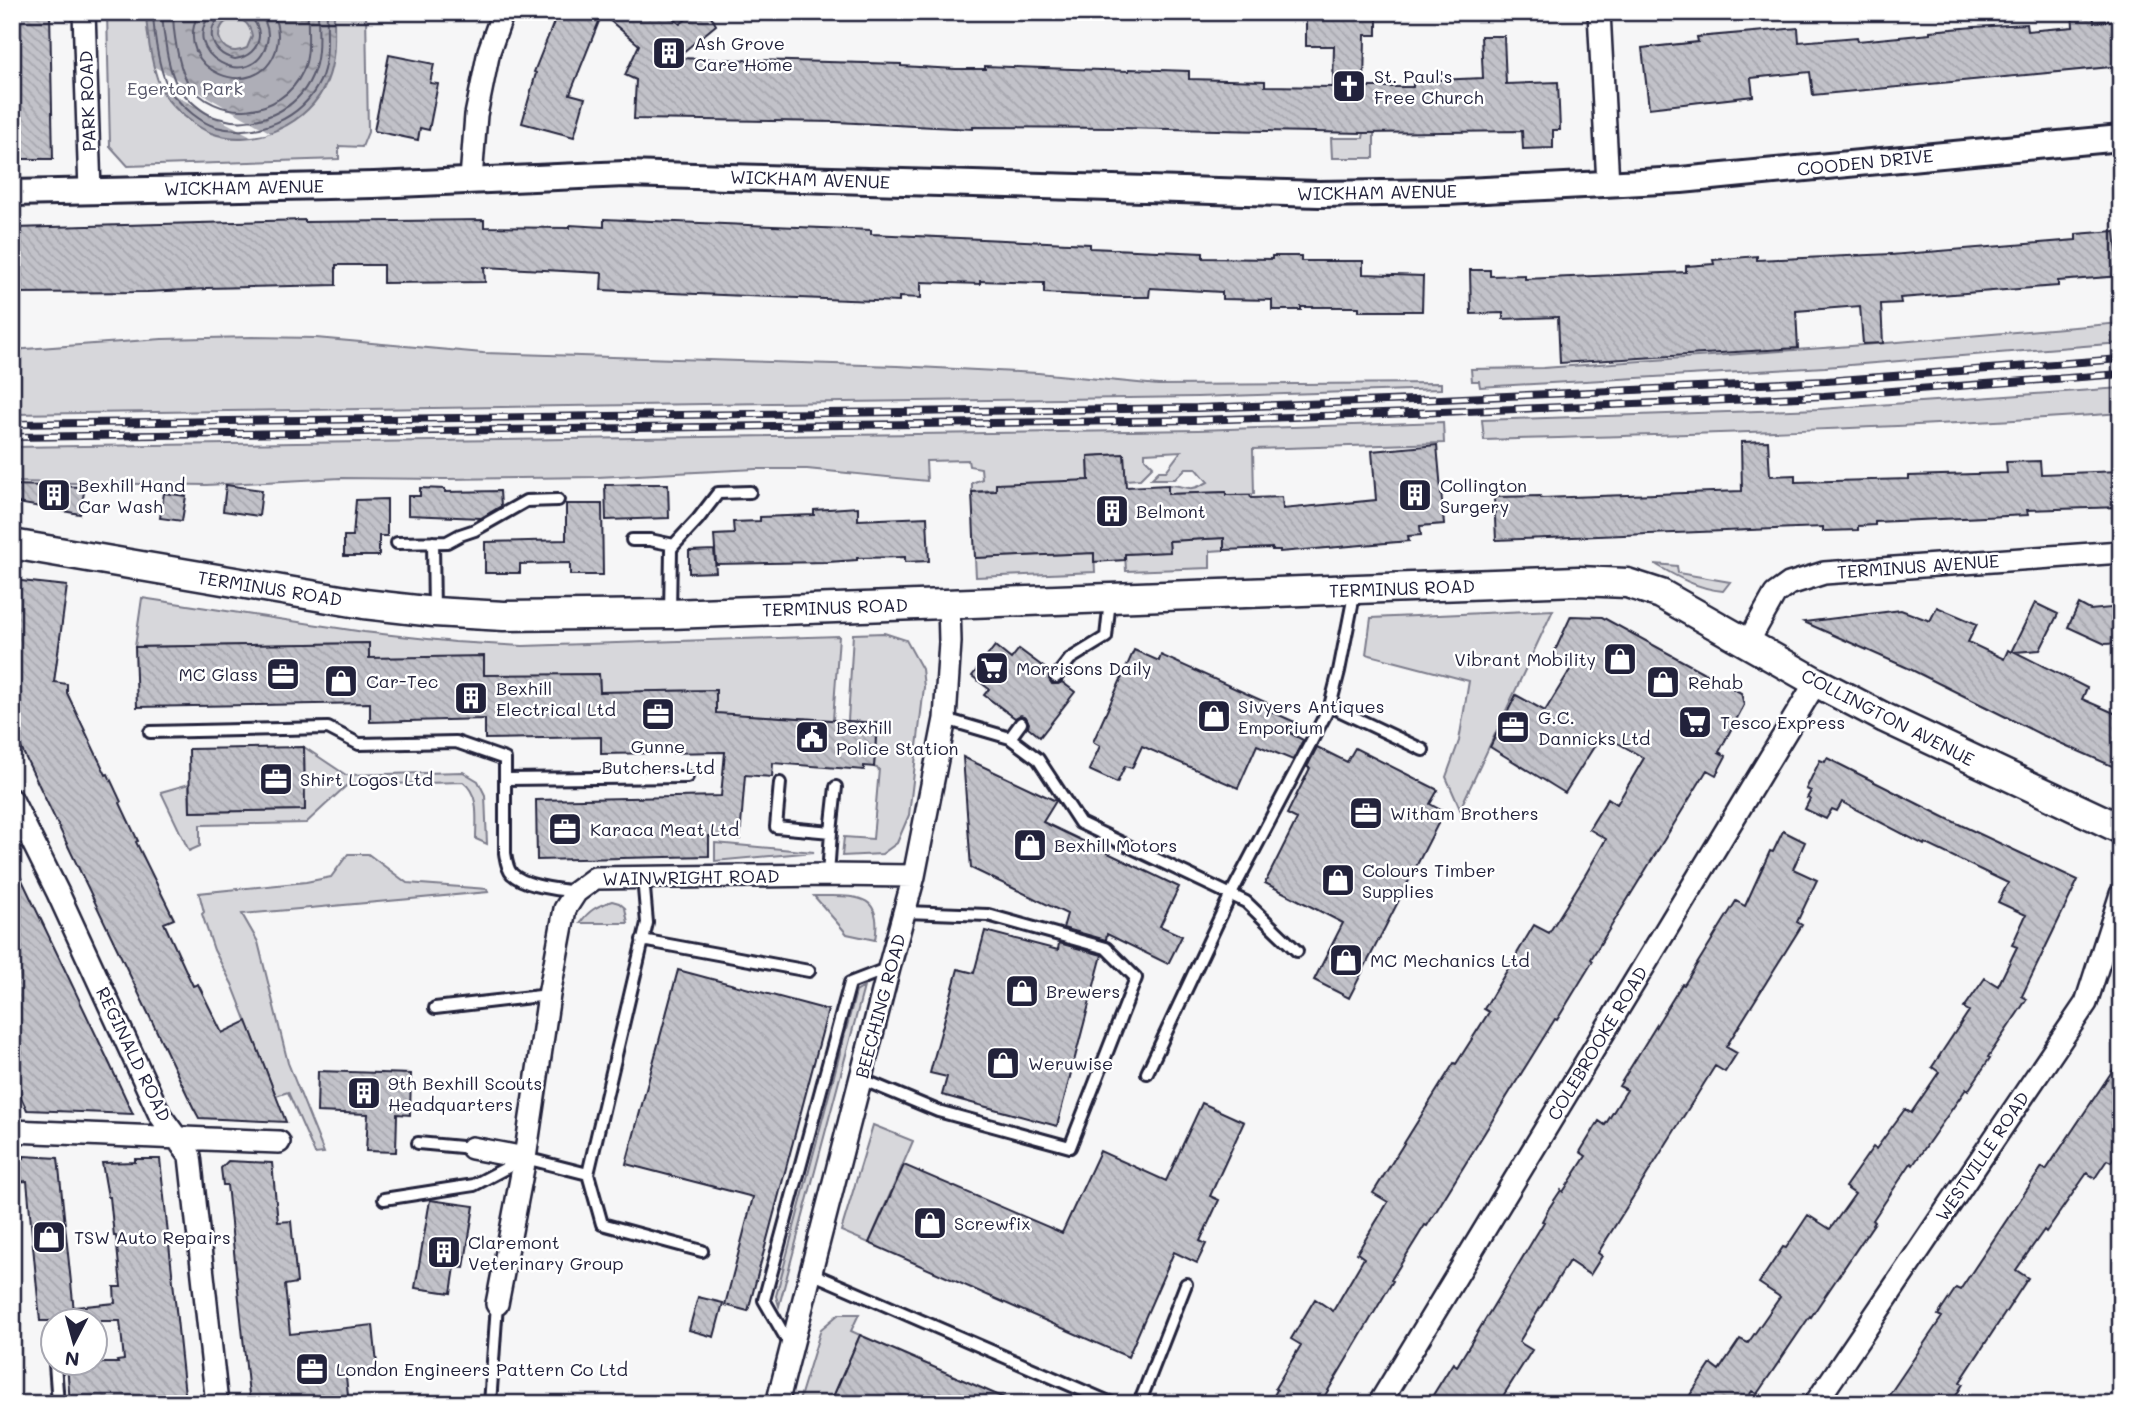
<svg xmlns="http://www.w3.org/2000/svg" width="2133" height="1416" font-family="Mali,sans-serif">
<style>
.green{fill:#d7d7db;stroke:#7c7c8b;stroke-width:2}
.water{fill:url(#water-ripples);stroke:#767685;stroke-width:2;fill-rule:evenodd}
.pier{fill:#f6f6f7}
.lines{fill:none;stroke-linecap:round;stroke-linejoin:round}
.shore{stroke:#5a5a6d;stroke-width:2}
.building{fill:url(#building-back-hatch);stroke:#22223b;stroke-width:2}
.service-casing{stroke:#22223b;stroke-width:16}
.minor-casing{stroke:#22223b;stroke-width:26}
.tertiary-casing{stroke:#22223b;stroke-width:30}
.secondary-casing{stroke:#22223b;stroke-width:33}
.service{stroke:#fff;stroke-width:10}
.minor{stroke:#fff;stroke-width:21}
.tertiary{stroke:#fff;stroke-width:24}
.secondary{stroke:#fff;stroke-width:28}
.rail-casing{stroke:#22223b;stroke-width:8}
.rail{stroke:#fff;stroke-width:5;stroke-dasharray:16;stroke-linecap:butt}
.labels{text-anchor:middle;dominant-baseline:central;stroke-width:5;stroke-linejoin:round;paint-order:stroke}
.poi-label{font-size:18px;fill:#22223b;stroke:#fff;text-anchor:start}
.park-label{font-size:18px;fill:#58586b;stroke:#fff}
.street-label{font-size:18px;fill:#22223b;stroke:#fff}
</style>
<defs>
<pattern id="water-ripples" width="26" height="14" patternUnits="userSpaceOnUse" patternTransform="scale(1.75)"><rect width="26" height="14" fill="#aeaeb7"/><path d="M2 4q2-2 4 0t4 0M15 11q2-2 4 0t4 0" fill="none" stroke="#8d8d96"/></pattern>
<pattern id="building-back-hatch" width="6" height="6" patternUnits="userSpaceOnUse" patternTransform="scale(1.75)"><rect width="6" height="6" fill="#c2c2c9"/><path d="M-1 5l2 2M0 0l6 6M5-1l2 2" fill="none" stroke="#a6a6ae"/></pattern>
</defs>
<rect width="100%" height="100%" fill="#f6f6f7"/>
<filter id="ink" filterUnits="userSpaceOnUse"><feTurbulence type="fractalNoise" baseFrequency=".0143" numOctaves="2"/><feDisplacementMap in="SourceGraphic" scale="14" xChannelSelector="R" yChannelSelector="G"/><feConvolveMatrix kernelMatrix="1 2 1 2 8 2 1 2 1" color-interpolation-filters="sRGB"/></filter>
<g filter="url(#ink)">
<path class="green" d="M107,12H366L368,132L362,147L339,146V159L128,166L110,146Z
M1364,133H1374V158H1332L1331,138H1363Z
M2121,323V343L1825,367L1480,387L1479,381H1472L1471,369L1543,368L1851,346Z
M252,337L316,338L483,353L897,366L1038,373L1158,385L1441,383V389L1197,397L12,414V350L162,339Z
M2121,388V413C1909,428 1697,434 1484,440L1482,420L1820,409Z
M1443,422L1444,443L1253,449L1254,494L1226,495L1225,492L1168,494V485C1189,485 1186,494 1208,482L1196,468H1186L1175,479H1151L1159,471H1166L1181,451L1145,453V458L1153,466L1140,479L1125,480L1124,454L1088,456L1089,480L972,492V483L982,479L981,468L969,466L968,460L926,461L927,481L807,469H756L597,477L445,479L341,478L206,485L12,482V447L1198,430Z
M1224,538V550L1210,551V568L1126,571L1125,554L1170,551L1169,541Z
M1094,553L1095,572L976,577L975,558Z
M1655,564L1677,566L1678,573L1730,582L1723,591C1698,589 1677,577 1655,564Z
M142,598L364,632L455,642L523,646L839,636L833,720L750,715L747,751L717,752L715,690L600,692L599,674L484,676V657L369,658L368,643L135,647Z
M1553,610L1460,809L1446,777L1459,741L1469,681L1366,654L1371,618Z
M884,633L906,640L922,669L924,687L909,815L897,843L882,854L842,856L844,837L873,839L879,769L874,767L877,723L848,721L853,634Z
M304,747L346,775L463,772L478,781L485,795L487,844L476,839C476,818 480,795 463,782L347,785L306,823L200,825V846L189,851L161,792L189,784L190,812L305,810Z
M715,843L814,852L715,861Z
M348,854H368L407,883L487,889L488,892L242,914L258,942L288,1063L324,1153L315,1154L288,1092L276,1096L232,984L214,950L202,914L204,912L199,893L306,882L331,877Z
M814,896C851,897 884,889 875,940L847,934Z
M612,901L619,903L625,908L628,923H580C589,910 597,906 612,901Z
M864,987L779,1306L776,1296L856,992Z
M873,1125L913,1141L869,1243L841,1231Z
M839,1314H859L851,1331L860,1335L830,1404H798L821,1329Z"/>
<path class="water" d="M146,12H334C334,36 336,59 327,81C310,124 254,149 211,133C196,127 178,112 168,100C153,81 147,36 146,12ZM235,18C245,20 250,25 252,36L247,48C234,54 223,51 219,37C219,26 225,20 235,18Z"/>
<path class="pier" d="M155,67L271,133L251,136L161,88Z"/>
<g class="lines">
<path class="shore" d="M153,12C154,35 159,77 173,95C183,107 201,123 216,127C257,138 302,119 320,81C330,59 326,35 327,12
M162,12C163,32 168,74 180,90C189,100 205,115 218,118C255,129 297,111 312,76C321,56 318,33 318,12
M173,12C173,30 178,66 187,81C215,124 282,118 303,71C311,53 307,32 308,12
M199,12C169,72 258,105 276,50C280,36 278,24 272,12
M213,12C174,53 254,96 267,42C270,31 266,21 258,12
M230,12C203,21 207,54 235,59C263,55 268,24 242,12"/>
</g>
<path class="building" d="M12,12H50L53,159H12Z
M558,12H666L680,24L695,12H709L716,25L676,58L901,64V66L956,69H985V66L1129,71V69L1189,71V79L1265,81V86L1333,87L1334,46H1306V12H1377V35H1365L1364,87H1413V81L1483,78L1481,36H1504L1506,84L1558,82L1560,130H1553V148L1523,149L1522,131L1364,133L1118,128L973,127V129L836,122L634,119L636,80L625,75L639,45L602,14L570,94L585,98L574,137L522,123L536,73L534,72Z
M2072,12H2093L2094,22L2121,20V66L1813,95L1810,72L1751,78L1753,96L1649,108L1642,48L1698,42L1697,37L1798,28L1799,42L1857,37L1858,41L1930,34V31L1974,27L2026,24L2027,31L2073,27Z
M389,55L434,64L430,83L438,84L429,130L420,128L418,140L374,131Z
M604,219L871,230V234L1090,244V248L1203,253V258L1272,259V256H1301V261H1363V274L1423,276L1422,311H1359V307H1301V310H1272V300L1222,299V292L1150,288L1149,297H1121L1044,293V283L980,281V284L921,282V298L899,297V302L647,292L601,290L602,273L484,267L485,282L383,283V265H336V285L206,288V289L147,292L16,293L14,228L305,220V222L484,220V227L570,228V225L604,227Z
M2115,231L2117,253H2121V276L2058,281V286L1900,298L1901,303L1881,304L1883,343L1863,344L1860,306L1796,311L1798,348L1560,363L1558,317L1503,319V313L1471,314L1470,270H1490V276L1525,275V279L1686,272V266L1714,264L1713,260L1757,256V260L1891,254V255L2076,240V234Z
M1768,441L1770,476L1795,475V482L1909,479V476L2007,473L2006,462L2040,461L2041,474L2120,471L2121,507L2027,510L2028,515L1875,522V525L1858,526V530L1823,531V527L1496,540L1494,497L1540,496L1541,498L1742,491L1741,442Z
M1437,445L1444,524L1420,526L1421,535L1408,536L1409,541L1280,552V550H1272V548L1224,550V538L1169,541L1170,552L1125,554V560L1094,562V553L975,558L972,492L996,491V484L1089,480L1088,456L1124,454L1126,487L1168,485V494L1226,492V495H1250L1251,498L1282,497L1283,509L1376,500L1372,451Z
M647,484H668L669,518L606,520L605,485Z
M12,485L85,487L80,514L12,502Z
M226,485L262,490L259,516L223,511Z
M420,488L445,489V492L500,491L501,506L481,518L408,515V496H420Z
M164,493L186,496L182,521L160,518Z
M387,499V536H379V556H344V536H353L356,500Z
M566,504H602L603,575H570V563L520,564V573H485V542L566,540Z
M858,507V520L927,517L929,561L905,562V557L857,558V560L828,562L716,564L714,535L734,534L733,522L760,521V517L814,515V510Z
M714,550L716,572L689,573V551Z
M12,580L67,586L54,682L67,684V693L106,775L108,774L121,802L120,803L138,841L136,842L174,919L164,923L193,986L198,984L222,1033L247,1021L286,1122L199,1118L193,1107L12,729Z
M2035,603L2058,614L2040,650L2015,652L2087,688L2082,699L2121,716V770L2040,734L1910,669L1804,622L1901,610L1930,621L1937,607L1977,624L1968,642L2004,659L2008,650L2011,652Z
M2079,604L2090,610L2121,607V643L2105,644L2068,627Z
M1571,616L1602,617L1741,693L1744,705L1719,752L1726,756L1716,775L1707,770L1591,959L1593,961L1557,1020L1555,1019L1427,1226L1425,1225L1391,1280L1393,1281L1320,1404H1269L1277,1390L1275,1388L1301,1345L1291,1339L1315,1299L1333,1311L1364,1258L1357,1253L1388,1202L1373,1193L1454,1063L1456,1064L1489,1012L1484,1009L1534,925L1549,933L1584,877L1606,839L1589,829L1608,798L1617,804L1644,758L1602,734L1565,793L1490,747L1516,695L1545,711L1573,665L1553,655Z
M369,643V658L484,656V675L599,674L600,692L716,690V713L877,723L874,767L864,766V770L773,763L772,777L745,775L740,839L709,836V856L537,860L536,800L721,796L725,752L601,754V737L485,739V719L370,722V703L137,707L135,647Z
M995,646L1011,659L1019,649L1050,672L1049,679L1052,684H1058L1062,682L1075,692L1040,737L1028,727L1029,723L1026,717L1021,715L1015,718L984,695L989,689L972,676Z
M1134,650L1159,661L1161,655L1274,706L1272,712L1295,722L1290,733L1303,740L1293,760L1257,745L1238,788L1142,746L1132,768L1125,766L1117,783L1089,770L1100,746L1093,742Z
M304,747L305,810L190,812L189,749Z
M1317,747L1347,762L1355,748L1438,790L1430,804L1444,812L1349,998L1314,980L1343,923L1265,883L1297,819L1287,814L1310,768L1307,767Z
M963,757L1056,801L1043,822L1179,887L1160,926L1182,936L1168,964L1107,934L1106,940L1063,928L1067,914L971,868Z
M1827,758L1948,819L2078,880L2022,996L2027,999L1988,1057L1990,1058L1968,1091L1966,1089L1913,1165L1911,1163L1873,1220L1875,1222L1811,1317L1810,1316L1757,1394L1752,1391L1744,1404H1704L1690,1395L1711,1364L1719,1370L1740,1339L1748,1343L1780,1297L1759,1283L1783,1247L1786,1248L1808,1215L1830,1229L1855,1194L1845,1187L1873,1147L1876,1149L1905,1109L1911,1113L1939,1072L1932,1067L1969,1011L1964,1008L1985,978L1998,986L2017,947L2012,945L2026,915L1998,902L2008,883L1925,843L1924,845L1842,802L1837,811L1832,809L1826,819L1805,809L1810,799L1807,798L1811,791L1806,789L1820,760L1825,762Z
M1783,831L1805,842L1793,869L1817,880L1797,922L1802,925L1726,1047L1737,1053L1725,1072L1715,1066L1598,1253L1602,1256L1590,1275L1569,1261L1519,1342L1532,1350L1498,1404H1447L1433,1395L1453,1363L1457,1366L1544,1222L1542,1221L1549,1208L1561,1190L1563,1192L1586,1156L1580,1152L1599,1121L1605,1125L1627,1090L1619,1086L1682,984L1684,985L1736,901L1745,906L1770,851L1773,852Z
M12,859L106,1056L133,1114L27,1110L12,1079Z
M985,931L1058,950L1059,943L1102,955L1057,1126L942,1095L947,1077L930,1073L958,969L974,973Z
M678,970L828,1010L748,1311L725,1305L753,1197L626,1164Z
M2121,1058V1147L2111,1162L2107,1160L2095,1178L2087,1173L2046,1232L2044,1230L2016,1270L2028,1278L1960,1382L1963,1384L1951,1404H1883L1942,1317L1938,1315L1956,1288L1960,1290L2042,1167L2046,1170Z
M318,1071L411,1074L410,1115L397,1114L396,1152L366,1151L368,1114L317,1112Z
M1202,1103L1244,1122L1210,1196L1219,1200L1200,1241L1206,1244L1197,1263L1174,1252L1128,1357L869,1243L904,1165L1062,1233L1100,1151L1166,1181Z
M24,1156L58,1158L75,1321H40L27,1181L12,1182V1159L24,1158Z
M135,1159H160L186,1404H70L67,1363H118L117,1361L124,1360L120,1321H77L76,1307L115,1303L114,1287H121L116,1236H114L110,1197H108L102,1163L135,1162Z
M228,1161L272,1163L278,1222L291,1221L297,1283L285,1285L290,1334L373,1325L378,1374L346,1377L349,1404H250L227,1185H223L221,1168Z
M430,1200L474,1206L464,1268L455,1267L451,1293L415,1288Z
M698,1297L723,1303L714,1337L689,1330Z
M860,1335L938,1369L1018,1404H830Z"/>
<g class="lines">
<g class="service-casing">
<path id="service" d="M632,540H650L674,545L698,519L718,493L750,492
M433,542L434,612
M397,543L447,542L460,535L475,530L526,501L558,500
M670,614L671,549L674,545
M1056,677L1070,659L1106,637L1110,600
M1330,706L1423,750
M945,719L1010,738L1038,759L1080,823L1246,902L1297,951
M150,732L328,728L359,744L456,742L505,759V853C506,859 507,869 512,874C526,887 558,889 576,892
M1010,738L1021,723
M506,779L687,777
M780,783L776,827L831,832L828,875
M831,832L836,787
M642,940L809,971
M435,1008L549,995
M1147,1073L1230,896L1330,706L1339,671L1355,590
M861,1079L938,1111L1070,1147L1136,978L1106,948L988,915L905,912
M418,1143L472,1148
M588,1174L602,1224L702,1251
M384,1199L474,1185L525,1158L588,1174L647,923L643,877
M811,1273L1114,1404
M790,1345L764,1300L850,983L889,968
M55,1364L58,1404
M490,1404L497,1304
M1139,1404L1186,1284"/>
</g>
<g class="minor-casing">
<path id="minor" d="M84,12L90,191
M1599,12L1608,184
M471,179L476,115L489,51L503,12
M1748,642L1775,594L1789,584L1824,573L2121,552
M12,800L58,893L160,1115L190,1156L217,1404
M12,1131L279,1142
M472,1148L525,1158
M497,1304L525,1158L549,995L565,909L576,892L595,878L828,875L914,876
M777,1404L889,968L914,876L945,719L950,642L949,603
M1379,1404L1816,682
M1815,1404L2086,1003L2121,894"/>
</g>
<g class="tertiary-casing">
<path id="tertiary" d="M12,193L374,185L625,174L1319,194L1446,192L1681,180L2121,138"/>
</g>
<g class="secondary-casing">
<path id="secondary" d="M12,544L364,604L434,612L504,616L670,614L1578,581L1627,583L1661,594L1816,682L1885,718L2121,829"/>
</g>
<use href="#service" class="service"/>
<use href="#minor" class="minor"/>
<use href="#tertiary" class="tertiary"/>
<use href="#secondary" class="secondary"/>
<g class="rail-casing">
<path id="rail" d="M12,424L1197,408L1441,399L1826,381L2121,359
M12,437L1197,420L1442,412L1824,396L2121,374"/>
</g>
<use href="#rail" class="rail"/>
</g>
</g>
<defs>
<g id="building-square" transform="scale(1.75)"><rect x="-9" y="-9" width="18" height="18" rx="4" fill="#22223b" stroke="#fff"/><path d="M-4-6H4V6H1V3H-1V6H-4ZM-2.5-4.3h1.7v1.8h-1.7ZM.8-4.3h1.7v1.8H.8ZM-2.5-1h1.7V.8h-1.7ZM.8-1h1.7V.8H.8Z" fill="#fff"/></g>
<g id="church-square" transform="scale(1.75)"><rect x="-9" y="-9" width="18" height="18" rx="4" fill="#22223b" stroke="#fff"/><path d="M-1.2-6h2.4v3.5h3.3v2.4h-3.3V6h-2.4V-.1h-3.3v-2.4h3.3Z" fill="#fff"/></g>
<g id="shop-square" transform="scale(1.75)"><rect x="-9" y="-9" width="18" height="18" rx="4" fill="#22223b" stroke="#fff"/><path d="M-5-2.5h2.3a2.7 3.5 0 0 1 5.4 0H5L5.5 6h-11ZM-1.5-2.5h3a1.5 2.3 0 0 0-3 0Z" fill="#fff"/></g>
<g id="supermarket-square" transform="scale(1.75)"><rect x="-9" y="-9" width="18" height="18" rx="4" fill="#22223b" stroke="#fff"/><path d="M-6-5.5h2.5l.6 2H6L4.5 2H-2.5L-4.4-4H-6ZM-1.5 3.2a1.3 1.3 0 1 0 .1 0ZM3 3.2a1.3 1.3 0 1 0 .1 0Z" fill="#fff"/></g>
<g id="office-square" transform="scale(1.75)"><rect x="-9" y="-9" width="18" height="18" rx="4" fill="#22223b" stroke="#fff"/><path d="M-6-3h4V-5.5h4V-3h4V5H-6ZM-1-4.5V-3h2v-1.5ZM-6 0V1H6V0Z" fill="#fff"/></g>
<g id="civic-square" transform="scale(1.75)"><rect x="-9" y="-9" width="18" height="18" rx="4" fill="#22223b" stroke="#fff"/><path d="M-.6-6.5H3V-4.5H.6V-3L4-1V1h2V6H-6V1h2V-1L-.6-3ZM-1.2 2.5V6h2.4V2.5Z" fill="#fff"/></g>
</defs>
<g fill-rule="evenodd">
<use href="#building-square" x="669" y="53"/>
<use href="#church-square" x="1349" y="86"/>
<use href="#building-square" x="54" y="495"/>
<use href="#building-square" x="1415" y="495"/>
<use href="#building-square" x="1112" y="511"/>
<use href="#shop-square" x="1620" y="659"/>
<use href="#supermarket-square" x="992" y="668"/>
<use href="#office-square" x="283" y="674"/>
<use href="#shop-square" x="341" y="681"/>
<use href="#shop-square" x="1663" y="682"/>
<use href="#building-square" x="471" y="698"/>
<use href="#office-square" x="658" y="714"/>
<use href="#shop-square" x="1214" y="716"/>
<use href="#supermarket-square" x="1695" y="722"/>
<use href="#office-square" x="1513" y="727"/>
<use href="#civic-square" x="812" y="737"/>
<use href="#office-square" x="276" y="779"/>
<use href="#office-square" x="1366" y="813"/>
<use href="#office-square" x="565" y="829"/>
<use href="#shop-square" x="1030" y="845"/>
<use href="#shop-square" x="1338" y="880"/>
<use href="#shop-square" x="1346" y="960"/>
<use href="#shop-square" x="1022" y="991"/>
<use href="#shop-square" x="1003" y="1063"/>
<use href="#building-square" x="364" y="1093"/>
<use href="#shop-square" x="930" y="1223"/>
<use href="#shop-square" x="49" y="1237"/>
<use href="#building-square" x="444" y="1252"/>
<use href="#office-square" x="312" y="1369"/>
</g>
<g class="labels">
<g class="poi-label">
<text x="694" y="43">Ash Grove<tspan x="694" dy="21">Care Home</tspan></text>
<text x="1374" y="76">St. Paul's<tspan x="1374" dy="21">Free Church</tspan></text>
<text x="78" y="485">Bexhill Hand<tspan x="78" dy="21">Car Wash</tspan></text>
<text x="1440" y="485">Collington<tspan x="1440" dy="21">Surgery</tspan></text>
<text x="1136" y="511">Belmont</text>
<text x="1596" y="659" text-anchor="end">Vibrant Mobility</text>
<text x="1016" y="668">Morrisons Daily</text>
<text x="258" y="674" text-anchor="end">MC Glass</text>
<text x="366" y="681">Car-Tec</text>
<text x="1688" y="682">Rehab</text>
<text x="496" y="688">Bexhill<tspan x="496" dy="21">Electrical Ltd</tspan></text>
<text x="1238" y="706">Sivyers Antiques<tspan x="1238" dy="21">Emporium</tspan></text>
<text x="1538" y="717">G.C.<tspan x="1538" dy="21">Dannicks Ltd</tspan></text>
<text x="1720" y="722">Tesco Express</text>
<text x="836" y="727">Bexhill<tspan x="836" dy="21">Police Station</tspan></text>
<text x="658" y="746" text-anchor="middle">Gunne<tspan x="658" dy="21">Butchers Ltd</tspan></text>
<text x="300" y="779">Shirt Logos Ltd</text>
<text x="1390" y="813">Witham Brothers</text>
<text x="590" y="829">Karaca Meat Ltd</text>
<text x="1054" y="845">Bexhill Motors</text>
<text x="1362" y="870">Colours Timber<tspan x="1362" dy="21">Supplies</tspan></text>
<text x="1370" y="960">MC Mechanics Ltd</text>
<text x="1046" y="991">Brewers</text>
<text x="1028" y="1063">Weruwise</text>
<text x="388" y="1083">9th Bexhill Scouts<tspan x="388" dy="21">Headquarters</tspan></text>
<text x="954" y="1223">Screwfix</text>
<text x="74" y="1237">TSW Auto Repairs</text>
<text x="468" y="1242">Claremont<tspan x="468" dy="21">Veterinary Group</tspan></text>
<text x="336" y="1369">London Engineers Pattern Co Ltd</text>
</g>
<g class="park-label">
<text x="185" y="88">Egerton Park</text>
</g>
<g class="street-label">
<text transform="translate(87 101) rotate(-92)">PARK ROAD</text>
<text transform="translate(1865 162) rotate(-6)">COODEN DRIVE</text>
<text transform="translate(810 179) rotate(2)">WICKHAM AVENUE</text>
<text transform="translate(244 187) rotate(-1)">WICKHAM AVENUE</text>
<text transform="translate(1377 192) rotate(-1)">WICKHAM AVENUE</text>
<text transform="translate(1918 566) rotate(-4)">TERMINUS AVENUE</text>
<text transform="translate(270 588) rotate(9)">TERMINUS ROAD</text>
<text transform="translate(1402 588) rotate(-2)">TERMINUS ROAD</text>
<text transform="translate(835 607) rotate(-2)">TERMINUS ROAD</text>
<text transform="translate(1888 717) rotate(27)">COLLINGTON AVENUE</text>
<text transform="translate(691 877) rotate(-1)">WAINWRIGHT ROAD</text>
<text transform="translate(880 1006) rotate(-75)">BEECHING ROAD</text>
<text transform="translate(1597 1043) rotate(-59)">COLEBROOKE ROAD</text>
<text transform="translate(134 1054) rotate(64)">REGINALD ROAD</text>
<text transform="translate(1982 1156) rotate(-56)">WESTVILLE ROAD</text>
</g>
</g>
<rect width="2133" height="1416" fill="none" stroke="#fff" stroke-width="42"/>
<rect x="21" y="21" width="2091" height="1374" fill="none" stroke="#22223b" stroke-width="2.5" filter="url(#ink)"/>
<g transform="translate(74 1342) rotate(186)"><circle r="33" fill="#ffffff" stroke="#a7a7b1" stroke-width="2"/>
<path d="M0-5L12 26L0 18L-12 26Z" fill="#22223b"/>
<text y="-10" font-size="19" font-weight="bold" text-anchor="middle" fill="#22223b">N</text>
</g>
</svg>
